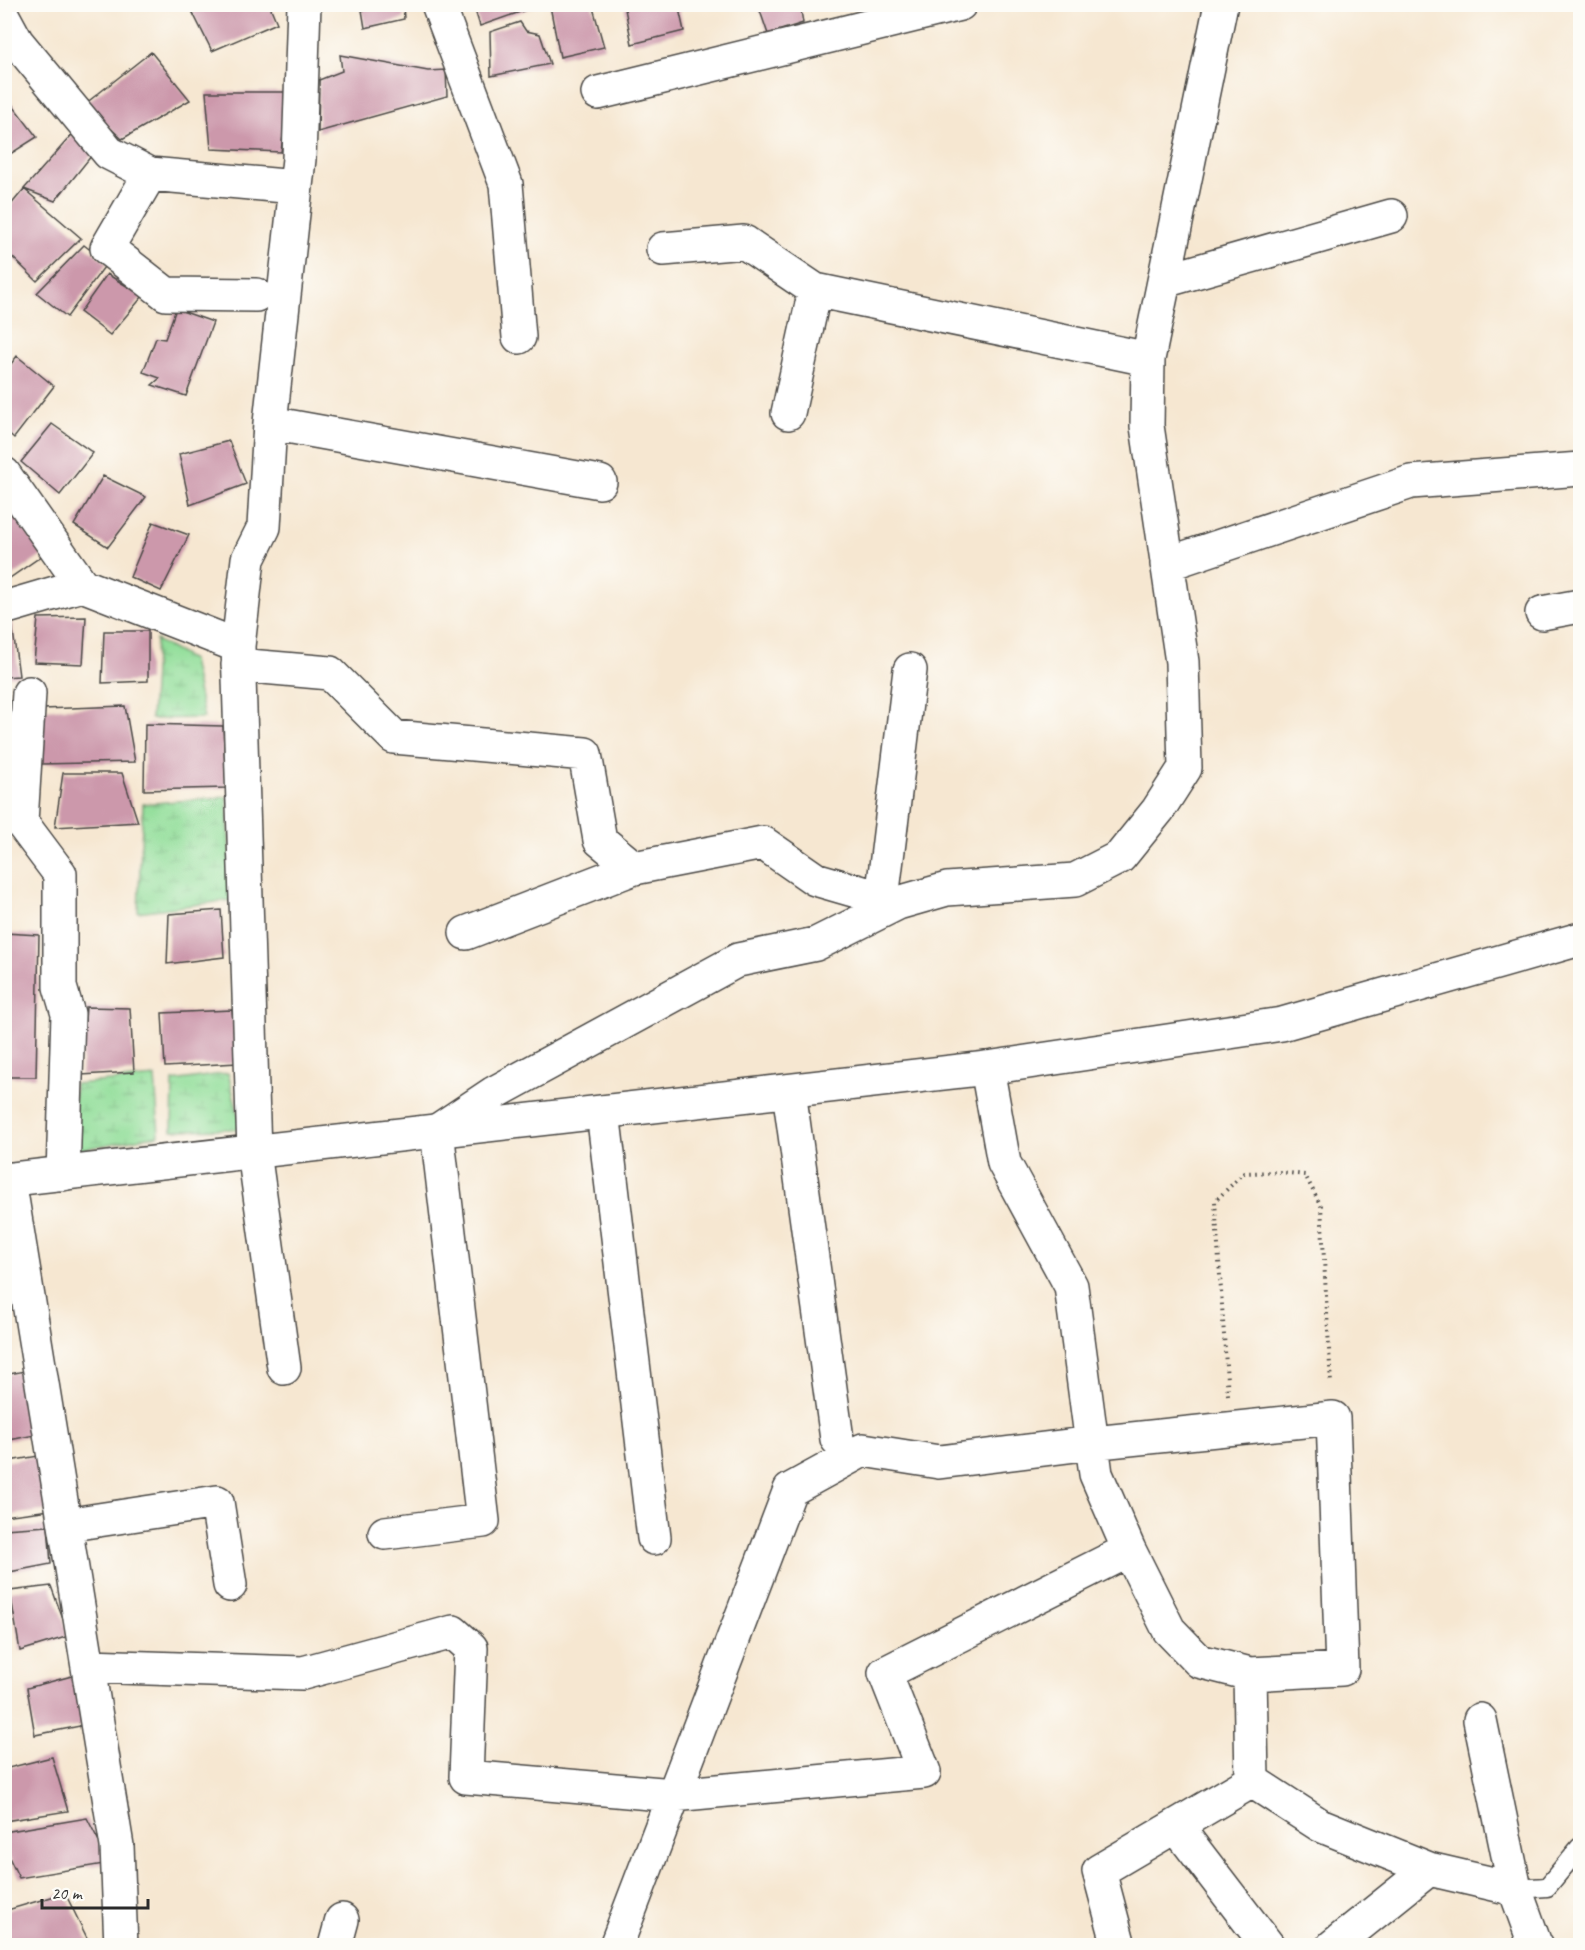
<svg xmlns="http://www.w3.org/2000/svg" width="1585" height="1950" font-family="Caveat,sans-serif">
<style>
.wetland{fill:url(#wetland-marsh);stroke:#5e8462;stroke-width:1.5}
.building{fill:#cc98ab}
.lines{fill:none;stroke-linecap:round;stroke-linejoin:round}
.service-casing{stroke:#494744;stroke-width:21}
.minor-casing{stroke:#494744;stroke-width:36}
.tertiary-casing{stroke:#494744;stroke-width:36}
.path{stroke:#494744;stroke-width:4;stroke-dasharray:1.5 4.5;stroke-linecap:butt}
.service{stroke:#fff;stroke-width:18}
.minor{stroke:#fff;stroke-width:33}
.tertiary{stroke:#fff;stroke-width:33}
</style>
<defs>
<pattern id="wetland-marsh" width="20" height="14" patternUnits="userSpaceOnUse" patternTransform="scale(1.5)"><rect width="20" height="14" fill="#92de9a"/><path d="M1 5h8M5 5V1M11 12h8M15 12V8" fill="none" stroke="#7ebf85"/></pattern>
</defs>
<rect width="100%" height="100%" fill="#fdfcf7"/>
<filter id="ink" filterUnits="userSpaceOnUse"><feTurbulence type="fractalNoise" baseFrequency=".0167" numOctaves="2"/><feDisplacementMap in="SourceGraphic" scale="12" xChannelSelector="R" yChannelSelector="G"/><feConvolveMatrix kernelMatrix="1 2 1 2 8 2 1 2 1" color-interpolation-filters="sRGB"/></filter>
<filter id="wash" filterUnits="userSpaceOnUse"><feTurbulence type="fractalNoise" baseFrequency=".008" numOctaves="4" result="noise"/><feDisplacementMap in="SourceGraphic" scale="24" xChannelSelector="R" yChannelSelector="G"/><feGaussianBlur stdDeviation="1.35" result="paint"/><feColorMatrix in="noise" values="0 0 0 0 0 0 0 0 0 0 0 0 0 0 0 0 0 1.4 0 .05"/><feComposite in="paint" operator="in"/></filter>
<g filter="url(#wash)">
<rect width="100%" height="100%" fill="#f6e7d1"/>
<path class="wetland" d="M156,640L192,660L204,718L151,719Z
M227,797L232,900L138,912L143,804Z
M228,1073L242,1129L172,1130L173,1081Z
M155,1077L159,1135L72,1151L75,1084Z"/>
<g id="blocks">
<path class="building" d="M202,4H269L277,23L212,51L191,9Z
M361,4H403L404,19L365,28Z
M473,4H540V5L480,26Z
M556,4H592L604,47L560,57L550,6Z
M624,4H678L684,31L632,44Z
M758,5H800L803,23L768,34Z
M520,22L526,31L540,34L550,64L491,76L490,32Z
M151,52L190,100L122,139L85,104Z
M340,55L428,71L446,70L447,96L318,132L319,80L342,71Z
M206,92H288L281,152L211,149Z
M4,94L37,137L4,158Z
M77,129L92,155L55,201L24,189L81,238L37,281L4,249V213L24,189Z
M84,245L107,263L67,317L37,293Z
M107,274L143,296L110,335L80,312Z
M176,309L213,322L186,396L152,385L160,378L143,372L156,338L165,339Z
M17,356L54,386L14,438L4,429V373Z
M52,424L93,453L60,495L21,462Z
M229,441L246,484L190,505L179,454Z
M103,476L146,497L108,547L74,525Z
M6,503L43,555L4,582V504Z
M153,522L189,535L161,591L130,577Z
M86,617L83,664L34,662L38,618Z
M4,622L12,623L19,676L4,677Z
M104,631H148V681L102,683Z
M125,706L135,762L40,764L43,709Z
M145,724L223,726L226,788L144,790Z
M63,773H122L138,822L55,827Z
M221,910L224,957L167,964L169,914Z
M4,933L39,935L36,1077H4Z
M86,1007L130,1008L134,1072L81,1075Z
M232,1010L238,1063L165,1067L162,1013Z
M25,1371L35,1435L4,1441V1375Z
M38,1456L50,1510L4,1516V1462Z
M48,1526L51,1564L4,1573V1529Z
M51,1586L69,1636L20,1651L10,1591Z
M72,1676L85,1725L35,1735L27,1688Z
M52,1757L68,1811L4,1821V1769Z
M87,1818L110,1863L19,1878L4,1847V1832Z
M65,1893L91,1946H4V1911Z"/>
</g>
</g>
<g filter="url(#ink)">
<use href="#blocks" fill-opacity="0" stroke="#494744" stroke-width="1.5"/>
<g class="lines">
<g class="service-casing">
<path id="service" d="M1515,1889L1547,1887L1580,1847"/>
</g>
<g class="minor-casing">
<path id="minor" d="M438,4L506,184L519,337
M4,18L17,42L109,153L150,174L296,187
M598,93L960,4
M150,174L107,248L166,294L256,295
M663,249L744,242L815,290L1148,359
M1164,281L1391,216
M788,413L815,290
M270,423L600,482
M4,474L82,585
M1167,564L1411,482L1580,469
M4,608L82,585L238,646
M1542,613L1580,606
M238,665L330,673L394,737L585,754L600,840L634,868L763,843L815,879L898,903
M29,693L21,822L60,874V987L68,1014L63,1174
M882,899L910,670
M466,933L634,868
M987,1068L1004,1163L1071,1286L1096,1474L1129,1550L1169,1630L1199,1661L1250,1674L1252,1781L1320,1825L1429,1869L1515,1889
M789,1091L837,1439
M603,1112L654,1538
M9,1180L117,1846L121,1946
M284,1368L254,1152L238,646L248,559L264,527L270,423L299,159L304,4
M65,1525L217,1502L230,1585
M385,1533L483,1521L437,1131L494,1093L738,960L816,944L898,903L947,889L1075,880L1120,857L1158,810L1185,768L1182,662L1147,426L1148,359L1221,4
M88,1666L303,1673L453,1632L471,1648L466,1777L673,1795L924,1772L885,1673L1129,1550
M1480,1720L1515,1889L1535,1944L1537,1946
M1176,1826L1268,1946
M335,1946L342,1920
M616,1946L790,1490L863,1450L939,1462L1092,1443L1333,1418L1342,1669L1250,1674
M1119,1946L1099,1871L1252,1781
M1333,1946L1429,1869"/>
</g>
<g class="tertiary-casing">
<path id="tertiary" d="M4,1180L987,1068L1282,1024L1580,939"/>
</g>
<path class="path" d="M1228,1395L1215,1201L1244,1173L1281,1172L1305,1175L1321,1206L1331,1384"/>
<use href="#service" class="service"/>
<use href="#minor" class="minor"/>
<use href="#tertiary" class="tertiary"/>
</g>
</g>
<rect width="1585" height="1950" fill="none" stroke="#fdfcf7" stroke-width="24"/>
<path d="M42 1899v9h106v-9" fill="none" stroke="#2b2b2b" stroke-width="3"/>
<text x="51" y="1899" font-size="18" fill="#2b2b2b" stroke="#fdfcf7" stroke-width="4.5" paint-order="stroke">20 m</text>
</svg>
